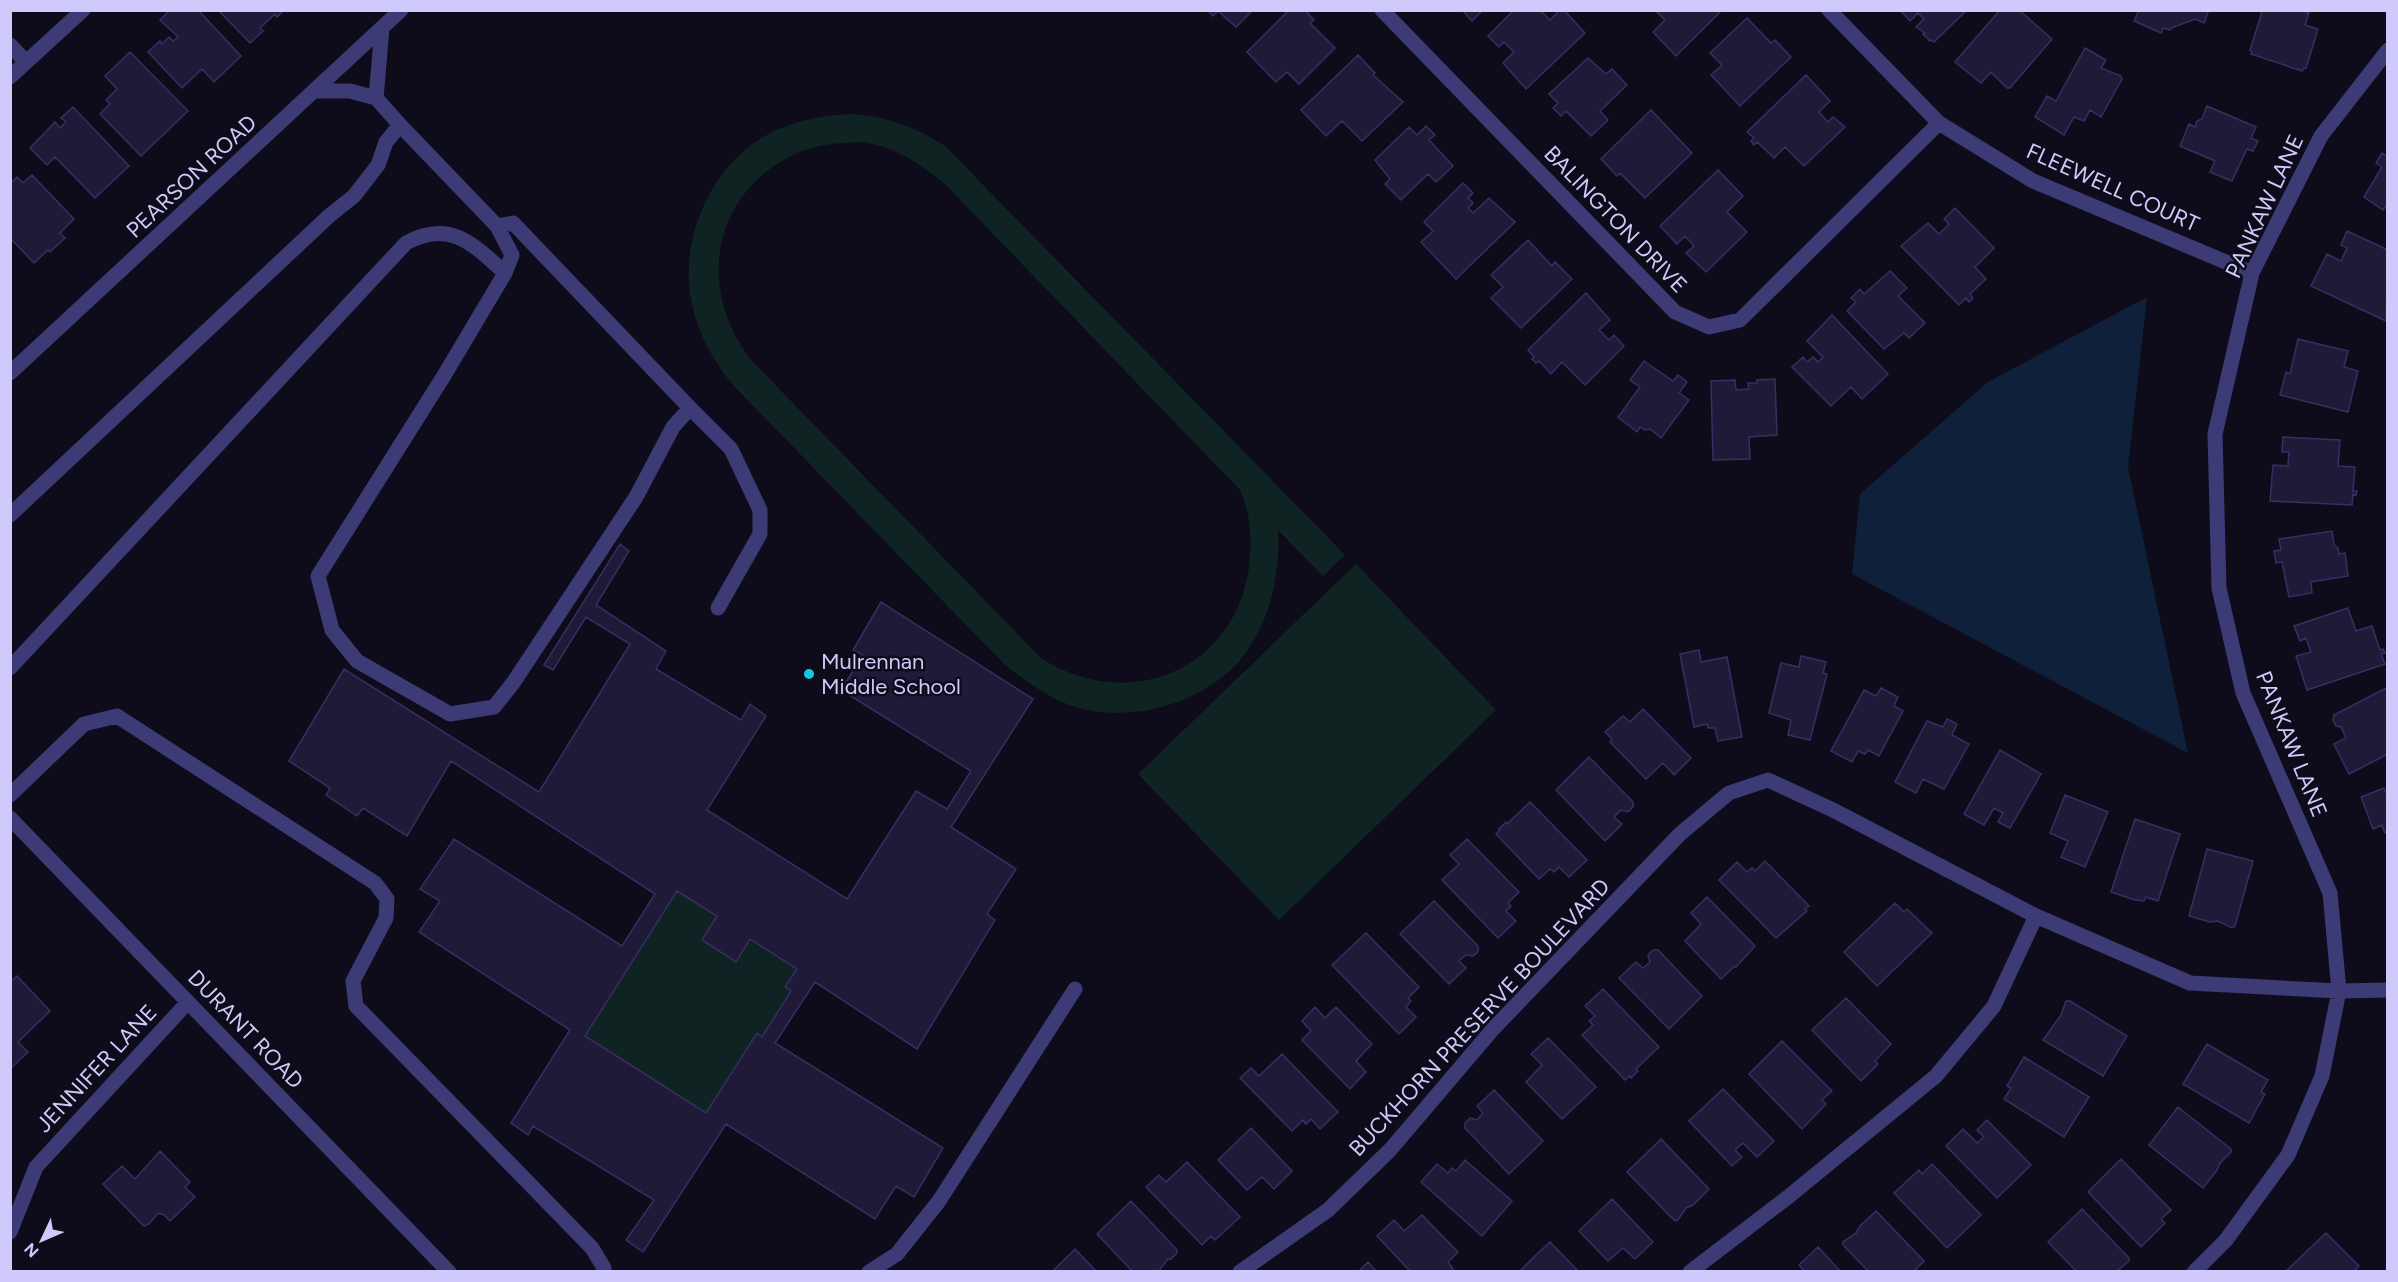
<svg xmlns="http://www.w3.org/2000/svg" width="2398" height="1282" font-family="Figtree,sans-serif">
<rect width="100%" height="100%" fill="#0e0c1a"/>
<path fill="#102323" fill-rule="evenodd" d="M 849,114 C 887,116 913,126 945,146 L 1345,555 L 1323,576 L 1278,530 C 1280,574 1271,619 1244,655 C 1208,703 1132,724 1075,707 C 1049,699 1026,681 1005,665 L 734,386 C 689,332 674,269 705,203 C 718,176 738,151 765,136 C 792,121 819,116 849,114 ZM 862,142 C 896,147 919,163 945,184 L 1240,490 C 1251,514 1252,540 1249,567 C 1235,671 1127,714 1041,658 L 753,362 C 696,292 710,194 795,154 C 816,144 839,143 862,142 Z
M 1356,564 L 1496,710 L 1279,920 L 1138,774 Z
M 677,891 L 717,916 L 702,940 L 750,939 L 797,969 L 785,987 L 791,991 L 762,1037 L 757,1034 L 706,1113 L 585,1036 Z"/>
<path fill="#0f203b" d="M 2147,297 L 2128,467 L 2188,753 L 1852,574 L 1860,494 L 1988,382 Z"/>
<path fill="#201a39" stroke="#382e63" stroke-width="1.5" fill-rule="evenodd" d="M 170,10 L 198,10 L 241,56 L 214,82 L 202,69 L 182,88 L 148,52 L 160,41 L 162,44 L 169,37 L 173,41 L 178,37 L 160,20 Z
M 218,10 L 284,10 L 277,17 L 275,14 L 260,28 L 263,31 L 250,43 Z
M 1207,10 L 1253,10 L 1236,27 L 1218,11 L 1213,16 Z
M 1289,10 L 1305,10 L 1314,20 L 1310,23 L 1335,48 L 1299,84 L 1287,72 L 1276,82 L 1247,52 Z
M 1462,10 L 1483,10 L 1472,21 Z
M 1514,10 L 1540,10 L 1550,20 L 1560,10 L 1564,10 L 1585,33 L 1526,89 L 1503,63 L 1514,52 L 1504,42 L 1499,47 L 1488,36 Z
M 1655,10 L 1722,10 L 1676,56 L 1653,32 L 1665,20 Z
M 1900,10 L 1967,10 L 1934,42 L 1931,40 L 1930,41 L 1923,34 L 1925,33 L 1916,27 L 1924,19 L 1918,13 L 1910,21 Z
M 2000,10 L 2019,10 L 2052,39 L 2010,88 L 2007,88 L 1991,72 L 1981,83 L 1955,62 Z
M 2139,10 L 2209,10 L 2204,23 L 2195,19 L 2171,28 L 2170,30 L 2163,28 L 2161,33 L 2134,21 Z
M 2256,10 L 2299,10 L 2309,13 L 2305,25 L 2318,29 L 2306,68 L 2304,68 L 2302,71 L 2251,54 L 2252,51 L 2250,50 L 2262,12 Z
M 1747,18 L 1771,43 L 1775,40 L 1791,57 L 1740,106 L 1711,75 L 1722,65 L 1710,53 Z
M 2085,48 L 2106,60 L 2101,68 L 2121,76 L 2122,79 L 2101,117 L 2090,110 L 2084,121 L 2074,117 L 2064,135 L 2035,117 L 2047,96 L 2056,101 Z
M 130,52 L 188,111 L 141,156 L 100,114 L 110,104 L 106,100 L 117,89 L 105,76 Z
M 1358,55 L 1375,73 L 1373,75 L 1403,102 L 1362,141 L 1342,121 L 1326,136 L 1301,110 Z
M 1588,58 L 1606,74 L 1612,69 L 1627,85 L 1600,111 L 1608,120 L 1591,136 L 1566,111 L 1561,116 L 1553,108 L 1558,103 L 1549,94 Z
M 1806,75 L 1830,101 L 1819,112 L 1828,122 L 1833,117 L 1845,127 L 1804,166 L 1785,147 L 1774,158 L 1757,142 L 1754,145 L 1751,141 L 1754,138 L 1747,132 Z
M 2207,106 L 2256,127 L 2251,138 L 2258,141 L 2253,151 L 2247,149 L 2232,181 L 2210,172 L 2215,161 L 2180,146 L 2189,124 L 2195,127 L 2197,121 L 2202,119 Z
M 73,107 L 129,166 L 95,198 L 55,157 L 47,165 L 30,148 L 55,122 L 60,128 L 66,122 L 61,118 Z
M 1651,110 L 1692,153 L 1645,198 L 1620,173 L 1617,176 L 1601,159 Z
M 1426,126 L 1435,135 L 1429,140 L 1453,166 L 1436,182 L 1428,174 L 1401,200 L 1385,184 L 1390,179 L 1375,160 L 1409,127 L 1417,135 Z
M 2382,153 L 2388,157 L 2388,203 L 2383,210 L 2364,197 L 2382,167 L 2376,163 Z
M 1718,170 L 1743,196 L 1727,212 L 1747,232 L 1706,272 L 1686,253 L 1694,246 L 1685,236 L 1677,244 L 1660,226 Z
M 32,175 L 74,219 L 60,233 L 65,238 L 50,252 L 48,250 L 34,263 L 10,238 L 10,184 L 17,177 L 23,183 Z
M 1463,183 L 1473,193 L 1468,198 L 1473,203 L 1468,208 L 1473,213 L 1489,198 L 1515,222 L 1456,279 L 1421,242 L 1433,231 L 1424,222 Z
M 1955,208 L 1994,248 L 1975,267 L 1986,279 L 1970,294 L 1973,298 L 1969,302 L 1966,298 L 1959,305 L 1901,246 L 1928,223 L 1939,234 L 1949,224 L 1944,219 Z
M 2347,231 L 2388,250 L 2386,321 L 2311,286 L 2327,254 L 2341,261 L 2347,248 L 2341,245 Z
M 1528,240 L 1552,266 L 1555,262 L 1572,279 L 1521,328 L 1491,298 L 1503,287 L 1491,275 Z
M 1890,271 L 1907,288 L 1898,296 L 1925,323 L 1909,338 L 1904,333 L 1884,349 L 1847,311 L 1856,302 L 1851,298 L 1860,289 L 1864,294 Z
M 1586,293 L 1610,320 L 1599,330 L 1609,340 L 1614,335 L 1624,346 L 1585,385 L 1562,362 L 1551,374 L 1539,361 L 1536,363 L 1532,359 L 1534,357 L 1528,350 Z
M 1832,315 L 1888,374 L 1862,399 L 1851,387 L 1831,406 L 1792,367 L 1803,357 L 1807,362 L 1813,357 L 1818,362 L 1823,357 L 1807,341 Z
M 2298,339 L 2348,351 L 2344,367 L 2358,371 L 2348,412 L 2280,395 L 2286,372 L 2290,374 Z
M 1644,361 L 1673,381 L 1678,375 L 1687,382 L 1679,393 L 1689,400 L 1661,438 L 1650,429 L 1645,430 L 1640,427 L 1637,432 L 1618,417 L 1640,387 L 1630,380 Z
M 1775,379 L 1777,435 L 1749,437 L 1750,459 L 1713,460 L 1711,381 L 1735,380 L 1736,390 L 1749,389 L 1748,383 L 1757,383 L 1757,380 Z
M 2283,437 L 2340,440 L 2338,466 L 2355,467 L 2353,491 L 2357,491 L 2356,495 L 2353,494 L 2352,505 L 2270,501 L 2273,465 L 2288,466 L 2289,452 L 2282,452 Z
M 2332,531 L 2334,545 L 2338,548 L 2339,554 L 2345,553 L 2348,576 L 2311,582 L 2312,593 L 2289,597 L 2282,562 L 2276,563 L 2274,551 L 2281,550 L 2279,539 Z
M 620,544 L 629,551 L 596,605 L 666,651 L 656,669 L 741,720 L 750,704 L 766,716 L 707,810 L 847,899 L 916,791 L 947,809 L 971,771 L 841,690 L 863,655 L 853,650 L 881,602 L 1033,699 L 951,827 L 1016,869 L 987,914 L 995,920 L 917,1049 L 815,982 L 775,1043 L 943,1148 L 914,1197 L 896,1186 L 875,1219 L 726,1124 L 643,1252 L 626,1240 L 654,1200 L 533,1126 L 528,1135 L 511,1123 L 570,1030 L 419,932 L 440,901 L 420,889 L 454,839 L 622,946 L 655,894 L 451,761 L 407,836 L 363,808 L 357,816 L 326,795 L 330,788 L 289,761 L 344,669 L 539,792 L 630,644 L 586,617 L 553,670 L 544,665 ZM 677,891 L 717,916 L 702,940 L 736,962 L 750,939 L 797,969 L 785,987 L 791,991 L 762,1037 L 757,1033 L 706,1113 L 585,1036 Z
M 2348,608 L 2356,631 L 2372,626 L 2380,650 L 2383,649 L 2385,653 L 2381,654 L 2385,664 L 2307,690 L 2296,656 L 2311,652 L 2306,638 L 2300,641 L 2294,626 Z
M 1699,650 L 1701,662 L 1727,657 L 1742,737 L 1718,741 L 1715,728 L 1708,728 L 1707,724 L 1694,727 L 1680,654 Z
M 1801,656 L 1826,662 L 1823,673 L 1827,674 L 1810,740 L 1788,735 L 1791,720 L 1769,713 L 1781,663 L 1799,667 Z
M 2388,687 L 2388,754 L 2349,774 L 2334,744 L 2346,738 L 2341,727 L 2336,726 L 2333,720 L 2334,715 Z
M 1881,688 L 1898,697 L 1894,706 L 1903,711 L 1879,756 L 1868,750 L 1865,754 L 1858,751 L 1852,762 L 1831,751 L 1864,690 L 1876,696 Z
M 1643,709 L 1691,758 L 1674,775 L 1663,763 L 1646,779 L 1610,742 L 1612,739 L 1605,732 L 1623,716 L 1630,722 Z
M 1947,719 L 1957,724 L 1952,735 L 1969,744 L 1944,789 L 1923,779 L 1916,793 L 1895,782 L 1927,721 L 1943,727 Z
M 2000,750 L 2041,774 L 2010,828 L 1998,822 L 2003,813 L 1994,808 L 1984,825 L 1964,814 Z
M 1589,757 L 1633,802 L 1633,807 L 1628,812 L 1621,810 L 1614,817 L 1622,824 L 1605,841 L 1556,790 Z
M 2384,788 L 2388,797 L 2388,832 L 2385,833 L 2382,825 L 2373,829 L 2361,797 Z
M 2065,795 L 2108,812 L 2085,867 L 2061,857 L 2068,841 L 2050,833 Z
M 1530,802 L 1587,860 L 1569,877 L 1559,867 L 1554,872 L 1550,869 L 1539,879 L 1496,834 L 1500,830 L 1499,829 L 1506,822 L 1507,824 Z
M 2135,819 L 2180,834 L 2158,901 L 2146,897 L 2144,901 L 2135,900 L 2111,892 Z
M 1467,839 L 1519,892 L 1508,903 L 1511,906 L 1506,911 L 1516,921 L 1498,938 L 1442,880 L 1459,864 L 1450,855 Z
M 2207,849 L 2253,861 L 2235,926 L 2232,928 L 2218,921 L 2210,922 L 2189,916 Z
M 1765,861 L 1809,906 L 1805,909 L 1807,911 L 1776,938 L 1719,880 L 1737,862 L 1747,872 L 1752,868 L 1755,871 Z
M 1707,897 L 1755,946 L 1736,967 L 1735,966 L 1721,979 L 1685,941 L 1701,924 L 1691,913 Z
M 1434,901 L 1478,946 L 1478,952 L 1473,956 L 1466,955 L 1459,961 L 1466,968 L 1449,984 L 1400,934 Z
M 1895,903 L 1904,912 L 1907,909 L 1932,933 L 1877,986 L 1844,952 Z
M 1366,933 L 1419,987 L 1408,998 L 1411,1001 L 1406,1007 L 1416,1017 L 1399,1034 L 1332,965 Z
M 1653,950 L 1658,950 L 1702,996 L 1669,1029 L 1619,978 L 1636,962 L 1643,968 L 1650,962 L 1648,955 Z
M 17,976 L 50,1011 L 18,1042 L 28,1052 L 10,1069 L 10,982 Z
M 1603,989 L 1659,1047 L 1636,1069 L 1638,1071 L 1631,1078 L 1630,1076 L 1625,1080 L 1582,1035 L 1593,1025 L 1589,1021 L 1595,1016 L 1585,1006 Z
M 1846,998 L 1891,1044 L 1875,1061 L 1878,1064 L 1861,1081 L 1812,1030 Z
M 2066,1001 L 2070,1001 L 2127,1036 L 2103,1076 L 2043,1040 L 2061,1015 Z
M 1315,1007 L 1325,1018 L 1336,1007 L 1372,1044 L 1356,1061 L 1366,1072 L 1350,1089 L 1302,1040 L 1311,1031 L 1302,1021 Z
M 1548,1038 L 1596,1087 L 1562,1119 L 1526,1082 L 1542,1065 L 1531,1054 Z
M 1782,1041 L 1832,1091 L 1822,1100 L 1826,1104 L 1802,1129 L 1749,1074 Z
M 2207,1044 L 2268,1080 L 2261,1092 L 2265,1094 L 2249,1123 L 2183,1084 Z
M 1282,1054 L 1338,1112 L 1320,1129 L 1311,1119 L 1306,1124 L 1303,1120 L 1292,1131 L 1240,1078 L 1251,1068 L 1259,1076 Z
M 2024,1057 L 2089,1097 L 2064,1137 L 2004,1099 L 2011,1088 L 2007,1086 Z
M 1723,1089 L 1774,1141 L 1757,1157 L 1743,1143 L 1735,1150 L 1742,1157 L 1732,1166 L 1689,1121 Z
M 1494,1090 L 1543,1141 L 1509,1174 L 1465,1128 L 1465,1123 L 1470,1118 L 1477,1120 L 1483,1113 L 1477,1106 Z
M 2178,1107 L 2231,1149 L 2231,1152 L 2220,1163 L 2217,1170 L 2203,1188 L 2149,1145 Z
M 1987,1120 L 2031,1165 L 1997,1198 L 1946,1146 L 1963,1129 L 1977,1143 L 1984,1137 L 1977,1130 Z
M 1251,1128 L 1292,1171 L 1274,1189 L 1262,1177 L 1247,1190 L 1218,1160 Z
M 1661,1139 L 1709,1189 L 1693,1205 L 1686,1208 L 1677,1221 L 1674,1220 L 1627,1172 Z
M 160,1151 L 190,1182 L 185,1187 L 195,1197 L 170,1221 L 164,1215 L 158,1213 L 149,1224 L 144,1226 L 103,1184 L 122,1166 L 135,1179 Z
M 2121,1159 L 2171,1210 L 2161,1219 L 2165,1223 L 2141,1247 L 2088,1192 Z
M 1465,1160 L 1512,1201 L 1482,1236 L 1421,1182 L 1437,1164 L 1448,1173 L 1452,1168 L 1456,1171 Z
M 1187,1162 L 1240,1217 L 1215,1240 L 1211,1236 L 1202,1245 L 1146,1187 L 1159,1175 L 1166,1182 Z
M 1932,1164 L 1981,1215 L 1947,1248 L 1894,1193 L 1919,1170 L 1922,1174 Z
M 1612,1199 L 1653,1242 L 1635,1259 L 1623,1248 L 1608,1261 L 1579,1231 Z
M 1131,1201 L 1177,1250 L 1177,1253 L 1171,1259 L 1168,1259 L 1158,1272 L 1133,1272 L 1097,1234 Z
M 2082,1209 L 2129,1258 L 2129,1261 L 2116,1272 L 2077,1272 L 2048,1242 Z
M 1876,1211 L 1924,1261 L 1913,1272 L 1869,1272 L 1843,1245 L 1843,1242 L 1856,1233 L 1860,1226 Z
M 1422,1215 L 1458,1252 L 1448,1262 L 1455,1272 L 1411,1272 L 1377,1236 L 1394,1220 L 1404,1231 Z
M 2326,1233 L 2359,1266 L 2353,1272 L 2285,1272 Z
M 1550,1242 L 1579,1272 L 1519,1272 L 1537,1254 Z
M 1818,1247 L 1841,1272 L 1805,1272 L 1799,1265 Z
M 1075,1249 L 1097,1272 L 1052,1272 Z
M 1368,1262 L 1377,1272 L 1359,1271 Z"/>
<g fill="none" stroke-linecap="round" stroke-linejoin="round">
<path stroke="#3d3b75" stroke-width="15" d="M 1382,10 L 1675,312 L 1709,327 L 1740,320 L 1939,123
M 1829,10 L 1939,123 L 2033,181 L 2252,273
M 10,45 L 26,62
M 10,77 L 83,10
M 317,91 L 350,91 L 376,98 L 400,125 L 497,226 L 512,255 L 505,273 L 445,374 L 318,576 L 332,630 L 357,661 L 450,714 L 494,707 L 513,683 L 636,497 L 673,427 L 690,408 L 513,223 L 497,226
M 376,98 L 382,28
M 10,373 L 401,10
M 690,408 L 731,449 L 760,510 L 760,534 L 718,608
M 10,515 L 329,216 L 354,196 L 378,165 L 386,142 L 400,125
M 10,668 L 406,243 C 450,219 473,244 505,273
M 10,795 L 84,724 L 117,716 L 375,883 L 387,899 L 386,918 L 353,981 L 356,1006 L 592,1248 L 604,1268 L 603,1272
M 10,818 L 449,1272
M 10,1232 L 36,1167 L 188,1002
M 869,1272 L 897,1254 L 939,1201 L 1075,989
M 1240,1272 L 1328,1210 L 1390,1150 L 1493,1029 L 1680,834 L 1729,793 L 1768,780 L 1833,810 L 2036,916 L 2190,983 L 2339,991 L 2388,990
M 1690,1272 L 1788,1197 L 1936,1076 L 1994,1006 L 2036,916
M 2194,1272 L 2226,1240 L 2288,1155 L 2322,1076 L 2339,991 L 2330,893 L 2243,693 L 2219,588 L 2215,434 L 2252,273 L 2321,136 L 2388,50"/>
</g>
<circle fill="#12c9de" stroke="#0e0c1a" stroke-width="2" cx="809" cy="674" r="6"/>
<g text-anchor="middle" stroke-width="5" stroke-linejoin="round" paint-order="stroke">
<g font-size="22" fill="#cfcafb" stroke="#0e0c1a">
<text transform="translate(191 176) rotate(-43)" y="8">PEARSON ROAD</text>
<text transform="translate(2113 187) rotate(24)" y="8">FLEEWELL COURT</text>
<text transform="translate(2264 206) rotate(-65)" y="8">PANKAW LANE</text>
<text transform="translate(1616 219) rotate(46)" y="8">BALINGTON DRIVE</text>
<text transform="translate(2292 744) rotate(68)" y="8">PANKAW LANE</text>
<text transform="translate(1479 1017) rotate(-47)" y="8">BUCKHORN PRESERVE BOULEVARD</text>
<text transform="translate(246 1029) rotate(46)" y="8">DURANT ROAD</text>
<text transform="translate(96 1068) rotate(-47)" y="8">JENNIFER LANE</text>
</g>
<g font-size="22" fill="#cfcafb" stroke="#0e0c1a" text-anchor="start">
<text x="821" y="669">Mulrennan<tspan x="821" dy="25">Middle School</tspan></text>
</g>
</g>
<rect width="2398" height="1282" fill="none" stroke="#cfcafb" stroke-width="24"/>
<g transform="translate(42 1240) rotate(226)" stroke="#0e0c1a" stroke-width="4.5" paint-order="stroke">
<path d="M0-4.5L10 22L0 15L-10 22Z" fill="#cfcafb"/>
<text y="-9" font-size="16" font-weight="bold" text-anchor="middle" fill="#cfcafb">N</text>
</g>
</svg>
